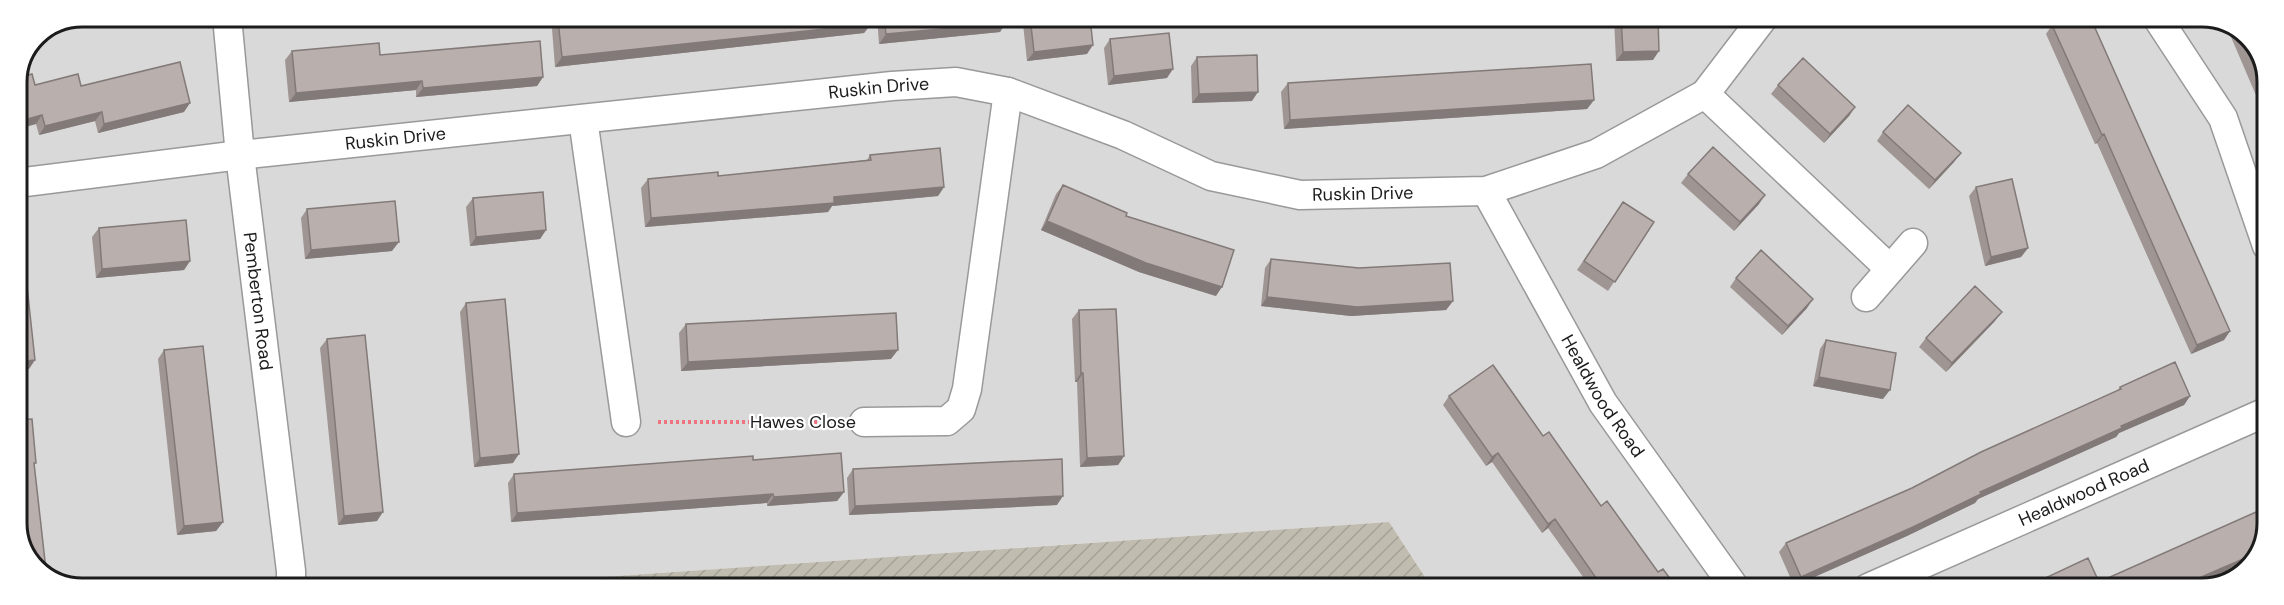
<svg xmlns="http://www.w3.org/2000/svg" width="2284" height="605" font-family="'DM Sans',sans-serif">
<defs>
<pattern id="construction-furrows" width="10" height="10" patternUnits="userSpaceOnUse" patternTransform="scale(1.5)"><rect width="10" height="10" fill="#c0bcaf"/><path d="M-1 1l2-2M0 10L10 0M9 11l2-2" fill="none" stroke="#a4a196"/></pattern>
</defs>
<rect width="100%" height="100%" fill="#ece7e2"/>
<path fill="#dad9d9" d="M 82,17 L 2219,19 L 2251,39 L 2267,77 L 2265,540 L 2242,575 L 2202,588 L 1432,588 L 1388,522 L 461,587 L 65,586 L 33,566 L 17,528 L 17,82 L 36,35 Z"/>
<path fill="url(#construction-furrows)" d="M 1389,522 L 1432,588 L 461,587 Z"/>
<g fill="none" stroke-linecap="round" stroke-linejoin="round">
<g stroke="#999" stroke-width="31">
<g id="street">
<path id="s1" d="M 227,17 L 240,155 L 291,571 L 291,587"/>
<path d="M 2158,19 L 2223,118 L 2267,246"/>
<path d="M 1705,94 L 1890,269"/>
<path d="M 583,119 L 626,422"/>
<path id="s2" d="M 17,183 L 240,155 L 892,86 L 956,82 L 1008,92 L 1123,135 L 1211,176 L 1300,195 L 1486,191 L 1596,154 L 1705,94 L 1763,18"/>
<path id="s3" d="M 1486,191 L 1603,403 L 1735,588"/>
<path d="M 1866,297 L 1913,243"/>
<path d="M 864,422 L 947,421 L 961,409 L 967,389 L 1008,92"/>
<path id="s4" d="M 1868,588 L 2266,412"/>
</g>
</g>
<path stroke="#ec737f" stroke-width="4" stroke-dasharray="3 3" stroke-linecap="butt" d="M 658,422 L 833,422"/>
<use href="#street" stroke="#fff" stroke-width="28"/>
</g>
<path fill="#9f9694" d="M 877,17 L 1006,17 L 1000,32 L 879,44 Z
M 1028,17 L 1090,18 L 1087,54 L 1027,61 L 1023,24 Z
M 1614,18 L 1658,18 L 1653,60 L 1616,61 Z
M 558,20 L 871,24 L 864,33 L 555,67 L 552,29 Z
M 2225,23 L 2251,39 L 2267,77 L 2267,121 Z
M 2052,25 L 2230,331 L 2224,340 L 2191,354 L 2097,143 L 2095,144 L 2046,34 Z
M 1110,39 L 1167,78 L 1108,85 L 1104,48 Z
M 292,51 L 380,55 L 543,77 L 537,86 L 416,97 L 416,90 L 289,102 L 285,60 Z
M 1197,57 L 1252,101 L 1192,103 L 1191,66 Z
M 16,82 L 35,85 L 81,86 L 184,112 L 98,133 L 95,121 L 39,135 L 36,124 L 17,129 Z
M 1288,83 L 1594,100 L 1587,109 L 1284,129 L 1281,92 Z
M 1778,85 L 1855,107 L 1849,116 L 1824,143 L 1771,94 Z
M 1883,132 L 1961,153 L 1954,162 L 1929,189 L 1877,141 Z
M 870,155 L 944,187 L 938,196 L 832,206 L 828,212 L 645,227 L 641,188 L 648,179 L 718,176 L 867,160 Z
M 1688,174 L 1759,204 L 1734,231 L 1681,183 Z
M 1063,185 L 1216,296 L 1139,272 L 1041,230 L 1056,194 Z
M 1976,187 L 2028,248 L 2021,257 L 1985,266 L 1969,196 Z
M 473,198 L 546,230 L 540,239 L 470,246 L 466,207 Z
M 1623,202 L 1654,222 L 1608,291 L 1577,270 Z
M 307,209 L 392,251 L 305,259 L 301,218 Z
M 99,228 L 190,261 L 184,270 L 96,278 L 92,237 Z
M 1271,259 L 1359,268 L 1453,301 L 1446,310 L 1351,316 L 1261,306 L 1265,268 Z
M 1736,278 L 1807,308 L 1782,335 L 1730,287 Z
M 466,303 L 513,463 L 474,467 L 460,312 Z
M 1079,310 L 1124,456 L 1118,465 L 1080,467 L 1077,382 L 1075,382 L 1072,319 Z
M 1995,321 L 1946,372 L 1919,347 L 1926,338 Z
M 686,324 L 891,359 L 681,371 L 679,333 Z
M 327,339 L 377,521 L 338,525 L 320,348 Z
M 1826,340 L 1883,399 L 1813,386 L 1820,349 Z
M 164,350 L 223,522 L 216,531 L 177,535 L 158,359 Z
M 2120,387 L 2190,396 L 2184,405 L 2119,433 L 2116,437 L 1978,499 L 1975,503 L 1907,536 L 1794,586 L 1779,552 L 1786,543 L 1912,488 L 2117,391 Z
M 1449,396 L 1543,436 L 1601,506 L 1658,572 L 1677,588 L 1591,588 L 1548,528 L 1542,533 L 1492,462 L 1486,466 L 1443,405 Z
M 753,460 L 844,492 L 837,501 L 767,506 L 767,503 L 511,522 L 508,483 L 514,474 Z
M 853,469 L 1057,505 L 849,515 L 847,478 Z"/>
<path fill="#827a78" d="M 1006,23 L 1000,32 L 879,44 L 886,34 Z
M 871,24 L 864,33 L 555,67 L 562,57 Z
M 1093,45 L 1087,54 L 1027,61 L 1034,52 Z
M 1659,51 L 1653,60 L 1616,61 L 1623,52 Z
M 1173,69 L 1167,78 L 1108,85 L 1114,76 Z
M 543,77 L 537,86 L 416,97 L 423,88 Z
M 422,81 L 416,90 L 289,102 L 296,93 Z
M 1258,92 L 1252,101 L 1192,103 L 1199,94 Z
M 1594,100 L 1587,109 L 1284,129 L 1290,120 Z
M 190,103 L 184,112 L 98,133 L 104,124 Z
M 1855,107 L 1849,116 L 1824,143 L 1830,134 Z
M 102,112 L 95,121 L 39,135 L 45,126 Z
M 42,115 L 36,124 L 17,129 L 17,122 Z
M 2104,134 L 2097,143 L 2095,144 L 2102,135 Z
M 1961,153 L 1954,162 L 1929,189 L 1935,180 Z
M 944,187 L 938,196 L 832,206 L 828,212 L 645,227 L 651,218 L 834,197 Z
M 1765,195 L 1759,204 L 1734,231 L 1740,222 Z
M 1047,221 L 1222,287 L 1216,296 L 1139,272 L 1041,230 Z
M 546,230 L 540,239 L 470,246 L 476,237 Z
M 399,242 L 392,251 L 305,259 L 311,250 Z
M 2028,248 L 2021,257 L 1985,266 L 1991,257 Z
M 190,261 L 184,270 L 96,278 L 102,269 Z
M 1267,297 L 1453,301 L 1446,310 L 1351,316 L 1261,306 Z
M 1813,299 L 1807,308 L 1782,335 L 1788,326 Z
M 2002,312 L 1995,321 L 1946,372 L 1952,363 Z
M 2230,331 L 2224,340 L 2191,354 L 2197,345 Z
M 898,350 L 891,359 L 681,371 L 688,362 Z
M 35,360 L 29,369 L 17,370 L 17,362 Z
M 1081,373 L 1083,373 L 1077,382 L 1075,382 Z
M 1819,377 L 1890,390 L 1883,399 L 1813,386 Z
M 2190,396 L 2184,405 L 2119,433 L 2116,437 L 1978,499 L 1975,503 L 1907,536 L 1794,586 L 1801,577 L 2121,426 Z
M 1498,453 L 1492,462 L 1486,466 L 1492,457 Z
M 519,454 L 513,463 L 474,467 L 480,458 Z
M 1124,456 L 1118,465 L 1080,467 L 1087,458 Z
M 844,492 L 837,501 L 767,506 L 774,497 Z
M 773,494 L 767,503 L 511,522 L 517,513 Z
M 1063,496 L 1057,505 L 849,515 L 855,506 Z
M 383,512 L 377,521 L 338,525 L 344,516 Z
M 1555,519 L 1548,528 L 1542,533 L 1548,524 Z
M 223,522 L 216,531 L 177,535 L 184,526 Z
M 2257,553 L 2251,562 L 2190,588 L 2176,588 Z"/>
<path fill="#b9afac" stroke="#827a78" stroke-width="1.5" d="M 589,17 L 870,17 L 871,24 L 562,57 L 558,20 Z
M 884,17 L 1006,17 L 1006,23 L 886,34 Z
M 1030,17 L 1090,18 L 1093,45 L 1034,52 Z
M 1621,18 L 1658,18 L 1659,51 L 1623,52 Z
M 2067,18 L 2091,19 L 2230,331 L 2197,345 L 2104,134 L 2102,135 L 2052,25 Z
M 2239,31 L 2251,39 L 2267,77 L 2267,97 Z
M 1169,33 L 1173,69 L 1114,76 L 1110,39 Z
M 540,41 L 543,77 L 423,88 L 422,81 L 296,93 L 292,51 L 379,43 L 380,55 Z
M 1257,55 L 1258,92 L 1199,94 L 1197,57 Z
M 1803,58 L 1855,107 L 1830,134 L 1778,85 Z
M 180,62 L 190,103 L 104,124 L 102,112 L 45,126 L 42,115 L 17,122 L 16,82 L 18,78 L 32,74 L 35,85 L 78,74 L 81,86 Z
M 1591,64 L 1594,100 L 1290,120 L 1288,83 Z
M 1908,105 L 1961,153 L 1935,180 L 1883,132 Z
M 1713,147 L 1765,195 L 1740,222 L 1688,174 Z
M 940,148 L 944,187 L 834,197 L 834,203 L 651,218 L 648,179 L 718,172 L 718,176 L 871,160 L 870,155 Z
M 2012,179 L 2028,248 L 1991,257 L 1976,187 Z
M 1063,185 L 1127,213 L 1126,216 L 1234,250 L 1222,287 L 1146,263 L 1047,221 Z
M 543,192 L 546,230 L 476,237 L 473,198 Z
M 395,201 L 399,242 L 311,250 L 307,209 Z
M 1623,202 L 1654,222 L 1615,282 L 1584,261 Z
M 186,220 L 190,261 L 102,269 L 99,228 Z
M 17,231 L 21,231 L 35,360 L 17,362 Z
M 1761,250 L 1813,299 L 1788,326 L 1736,278 Z
M 1271,259 L 1359,268 L 1450,263 L 1453,301 L 1357,307 L 1267,297 Z
M 1975,286 L 2002,312 L 1952,363 L 1926,338 Z
M 505,299 L 519,454 L 480,458 L 466,303 Z
M 1116,309 L 1124,456 L 1087,458 L 1083,373 L 1081,373 L 1079,310 Z
M 896,313 L 898,350 L 688,362 L 686,324 Z
M 365,335 L 383,512 L 344,516 L 327,339 Z
M 1826,340 L 1896,353 L 1890,390 L 1819,377 Z
M 203,346 L 223,522 L 184,526 L 164,350 Z
M 2175,362 L 2190,396 L 2121,426 L 2122,428 L 1980,492 L 1981,494 L 1913,527 L 1801,577 L 1786,543 L 1912,488 L 1981,452 L 2121,389 L 2120,387 Z
M 1493,365 L 1543,436 L 1549,432 L 1601,506 L 1607,501 L 1658,572 L 1663,569 L 1677,588 L 1603,588 L 1555,519 L 1548,524 L 1498,453 L 1492,457 L 1449,396 Z
M 32,419 L 36,463 L 34,463 L 46,570 L 53,569 L 54,579 L 33,566 L 17,528 L 17,420 Z
M 841,453 L 844,492 L 774,497 L 773,494 L 517,513 L 514,474 L 753,456 L 753,460 Z
M 1062,459 L 1063,496 L 855,506 L 853,469 Z
M 2265,508 L 2265,540 L 2257,553 L 2176,588 L 2024,588 L 2088,558 L 2099,582 Z"/>
<g text-anchor="middle" stroke-width="4.5" stroke-linejoin="round" paint-order="stroke">
<g font-size="18" fill="#1c1c1c" stroke="#fff">
<text dy="6" stroke="none"><textPath href="#s2" startOffset="867">Ruskin Drive</textPath></text>
<text dy="6" stroke="none"><textPath href="#s2" startOffset="381">Ruskin Drive</textPath></text>
<text dy="6" stroke="none"><textPath href="#s2" startOffset="1371">Ruskin Drive</textPath></text>
<text dy="6" stroke="none"><textPath href="#s1" startOffset="286">Pemberton Road</textPath></text>
<text dy="6" stroke="none"><textPath href="#s3" startOffset="236">Healdwood Road</textPath></text>
<text x="803" y="428">Hawes Close</text>
<text dy="6" stroke="none"><textPath href="#s4" startOffset="236">Healdwood Road</textPath></text>
</g>
</g>
<path d="M0 0H2284V605H0ZM82 27H2202A55 55 0 0 1 2257 82V523A55 55 0 0 1 2202 578H82A55 55 0 0 1 27 523V82A55 55 0 0 1 82 27Z" fill="#fff" fill-rule="evenodd"/>
<path fill="none" stroke="#1c1c1c" stroke-width="3" d="M82 27H2202A55 55 0 0 1 2257 82V523A55 55 0 0 1 2202 578H82A55 55 0 0 1 27 523V82A55 55 0 0 1 82 27Z"/>
</svg>
